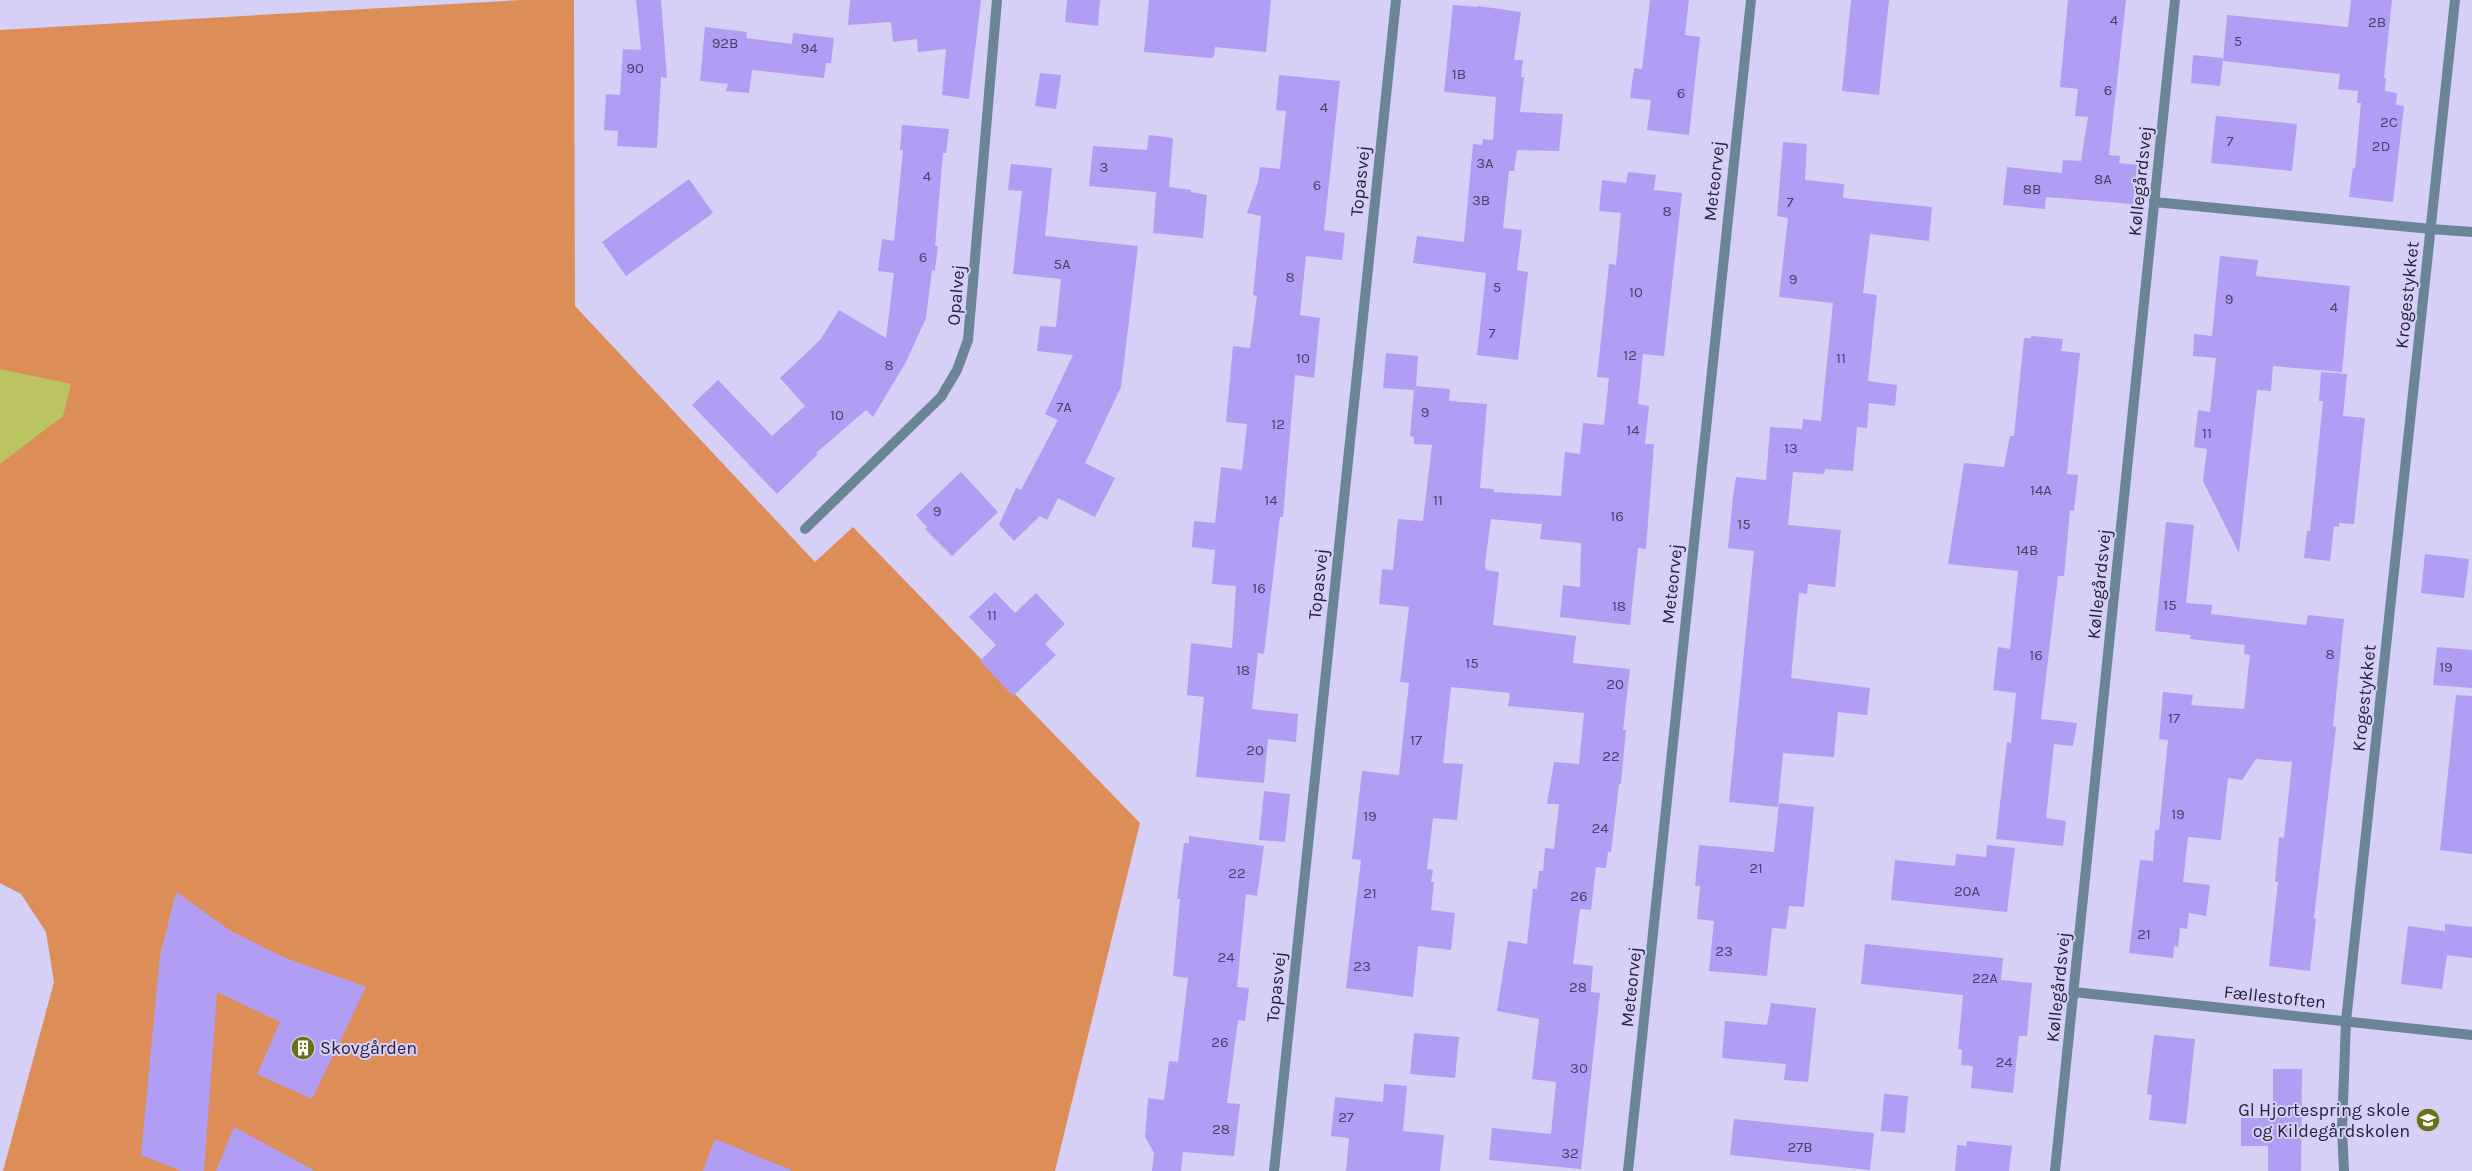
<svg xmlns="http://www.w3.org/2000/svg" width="2472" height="1171" font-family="Karla,sans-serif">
<rect width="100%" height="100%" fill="#d6cff6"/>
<path fill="#dd8e58" d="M 521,0 L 574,0 L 575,306 L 815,562 L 853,527 L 1140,823 L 1055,1171 L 3,1171 L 54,982 L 46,932 L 21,894 L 0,883 L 0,30 Z"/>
<path fill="#bbc460" d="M 0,369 L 71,384 L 63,416 L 0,464 Z"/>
<path fill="#b19df4" d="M 636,0 L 661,0 L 667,78 L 661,77 L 657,148 L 617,146 L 618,131 L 604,130 L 606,94 L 620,95 L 623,49 L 641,50 Z
M 850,0 L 981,0 L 969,99 L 942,95 L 946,49 L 918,52 L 917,39 L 893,42 L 891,22 L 848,25 Z
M 1067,0 L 1100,0 L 1098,26 L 1065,22 Z
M 1149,0 L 1271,0 L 1266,52 L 1215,47 L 1214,56 L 1211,58 L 1144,52 Z
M 1650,0 L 1689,0 L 1685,35 L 1700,37 L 1689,135 L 1647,130 L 1651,100 L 1630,98 L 1634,68 L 1642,69 Z
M 1851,0 L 1889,0 L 1879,95 L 1842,91 Z
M 2068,0 L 2126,0 L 2109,155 L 2120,156 L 2119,163 L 2137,165 L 2133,204 L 2046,197 L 2045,209 L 2003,205 L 2007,167 L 2062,173 L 2063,160 L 2081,161 L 2088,117 L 2075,116 L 2078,89 L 2060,87 Z
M 2351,0 L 2392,0 L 2384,78 L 2386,78 L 2385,91 L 2397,93 L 2396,105 L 2404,106 L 2393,202 L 2349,197 L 2353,168 L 2355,169 L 2361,103 L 2357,103 L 2358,91 L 2338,89 L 2340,74 L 2223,61 L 2227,15 L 2348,27 Z
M 1453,5 L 1477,7 L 1478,6 L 1521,12 L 1514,60 L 1523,60 L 1521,77 L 1524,77 L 1520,112 L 1563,114 L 1559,151 L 1517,150 L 1514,171 L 1509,171 L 1503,228 L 1522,230 L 1517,270 L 1528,272 L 1518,360 L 1477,355 L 1486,273 L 1413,263 L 1417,236 L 1464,242 L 1473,144 L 1482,145 L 1483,139 L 1493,140 L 1496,97 L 1444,92 Z
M 705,27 L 747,32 L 746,38 L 792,44 L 793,33 L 834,38 L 831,63 L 826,63 L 824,78 L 752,70 L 749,93 L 726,91 L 728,84 L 700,81 Z
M 2193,55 L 2223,58 L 2220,86 L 2191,83 Z
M 1040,73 L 1061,75 L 1056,109 L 1035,106 Z
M 1279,75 L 1340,81 L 1324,230 L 1345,233 L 1342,260 L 1306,256 L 1300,315 L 1320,318 L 1314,378 L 1295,375 L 1283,517 L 1280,517 L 1264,654 L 1258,653 L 1252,709 L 1298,714 L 1296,742 L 1268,739 L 1264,783 L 1196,777 L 1204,697 L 1187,695 L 1191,643 L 1232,648 L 1236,586 L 1212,584 L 1215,550 L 1192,547 L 1194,521 L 1215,523 L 1221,467 L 1242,470 L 1247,424 L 1226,422 L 1233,346 L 1250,348 L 1257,296 L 1253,295 L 1261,216 L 1247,213 L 1258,182 L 1260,167 L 1280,169 L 1286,111 L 1276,110 Z
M 2216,116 L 2297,124 L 2292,171 L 2211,163 Z
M 902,125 L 949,129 L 946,153 L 943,153 L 935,246 L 938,246 L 935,271 L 932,270 L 926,318 L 906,362 L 873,417 L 866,410 L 816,453 L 818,454 L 777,494 L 692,405 L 718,380 L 772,436 L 805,406 L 780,378 L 820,340 L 839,310 L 886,338 L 894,273 L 878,271 L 882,239 L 894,241 L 903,150 L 900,150 Z
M 1149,135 L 1173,138 L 1169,187 L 1191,190 L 1191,192 L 1207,195 L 1203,238 L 1153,233 L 1156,192 L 1089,186 L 1093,146 L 1147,150 Z
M 1783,142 L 1807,144 L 1805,180 L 1844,184 L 1843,198 L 1932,207 L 1929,241 L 1870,234 L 1863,293 L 1877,295 L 1868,381 L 1897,385 L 1895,406 L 1869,403 L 1867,428 L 1857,427 L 1853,471 L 1825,469 L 1824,474 L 1793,472 L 1788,525 L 1841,530 L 1835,587 L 1808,584 L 1807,594 L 1799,593 L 1791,678 L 1870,688 L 1867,715 L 1838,712 L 1834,757 L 1783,753 L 1778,807 L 1729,802 L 1754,551 L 1728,548 L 1733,497 L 1736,477 L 1766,480 L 1770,427 L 1802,429 L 1803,419 L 1821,421 L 1833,303 L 1779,297 L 1788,218 L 1777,216 Z
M 1011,164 L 1052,168 L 1045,236 L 1138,246 L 1121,387 L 1085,463 L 1115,478 L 1095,517 L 1058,498 L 1047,520 L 1040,516 L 1014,541 L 999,525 L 1016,488 L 1021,490 L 1058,420 L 1045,414 L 1073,355 L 1037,351 L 1040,326 L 1056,327 L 1061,279 L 1013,274 L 1022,191 L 1008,190 Z
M 1628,172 L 1656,175 L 1654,190 L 1682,193 L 1664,356 L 1643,354 L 1638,404 L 1649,406 L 1645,444 L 1654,444 L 1646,549 L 1638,548 L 1630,625 L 1560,617 L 1563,585 L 1580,587 L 1581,543 L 1540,539 L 1542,524 L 1491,519 L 1485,563 L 1486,570 L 1499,572 L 1493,625 L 1576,636 L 1573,663 L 1630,669 L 1623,730 L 1626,730 L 1621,784 L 1619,784 L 1611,852 L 1608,852 L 1606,868 L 1596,867 L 1591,910 L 1580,909 L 1573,964 L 1593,966 L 1591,992 L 1600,993 L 1581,1169 L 1489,1160 L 1492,1128 L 1551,1134 L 1556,1082 L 1532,1079 L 1539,1019 L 1497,1011 L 1508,941 L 1527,944 L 1533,889 L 1537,889 L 1539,871 L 1543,871 L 1545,848 L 1554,849 L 1559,804 L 1547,804 L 1554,762 L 1579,764 L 1584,713 L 1508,706 L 1510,693 L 1451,687 L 1443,763 L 1463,764 L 1457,820 L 1433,818 L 1427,869 L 1433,870 L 1431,882 L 1434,882 L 1431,910 L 1455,913 L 1451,950 L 1418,946 L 1413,997 L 1346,988 L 1361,860 L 1352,859 L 1362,771 L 1399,775 L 1409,683 L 1400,682 L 1409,607 L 1379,604 L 1382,569 L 1393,570 L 1398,519 L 1423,521 L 1432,445 L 1414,444 L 1414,437 L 1410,436 L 1414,390 L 1383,388 L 1386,353 L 1418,356 L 1416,386 L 1450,389 L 1449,401 L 1487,404 L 1480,488 L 1494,489 L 1494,492 L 1561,496 L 1565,452 L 1580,454 L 1583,423 L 1604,425 L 1609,378 L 1597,377 L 1609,264 L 1616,265 L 1621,213 L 1599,211 L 1602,180 L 1626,183 Z
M 689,179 L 713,213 L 626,276 L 602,242 Z
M 2220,256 L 2258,260 L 2256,276 L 2350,286 L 2342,372 L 2273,366 L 2271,391 L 2257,390 L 2239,553 L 2203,481 L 2207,449 L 2194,447 L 2198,410 L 2210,412 L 2216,358 L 2193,356 L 2194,334 L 2212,336 Z
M 2031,336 L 2063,339 L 2061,351 L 2080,353 L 2067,474 L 2078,475 L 2074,511 L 2070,510 L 2064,576 L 2058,576 L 2041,719 L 2077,723 L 2073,746 L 2054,744 L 2046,818 L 2066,821 L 2063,846 L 1996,839 L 2007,742 L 2011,743 L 2016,693 L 1993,690 L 1998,647 L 2010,649 L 2018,571 L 1948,564 L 1964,463 L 2004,467 L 2010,436 L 2014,436 L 2024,338 L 2031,338 Z
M 2321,372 L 2347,374 L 2343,416 L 2365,418 L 2354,524 L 2339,523 L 2339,527 L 2334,526 L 2330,561 L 2304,558 L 2307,531 L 2310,531 L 2323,401 L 2319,401 Z
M 961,472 L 998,512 L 952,556 L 925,529 L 927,527 L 916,515 Z
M 2166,522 L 2194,525 L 2186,603 L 2212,605 L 2211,614 L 2306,625 L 2308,615 L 2344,619 L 2333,726 L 2336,727 L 2314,918 L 2316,919 L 2310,971 L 2269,966 L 2278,882 L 2275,882 L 2279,837 L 2284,838 L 2292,762 L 2256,759 L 2242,780 L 2228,778 L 2221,840 L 2188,837 L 2183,882 L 2210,885 L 2206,916 L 2189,913 L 2187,929 L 2180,928 L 2178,947 L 2174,946 L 2173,958 L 2129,953 L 2140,860 L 2153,861 L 2155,830 L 2159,830 L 2168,740 L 2159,739 L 2163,692 L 2193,695 L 2191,705 L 2244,709 L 2250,655 L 2244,654 L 2245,645 L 2190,639 L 2191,635 L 2155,631 Z
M 2425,554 L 2469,559 L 2464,598 L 2421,593 Z
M 995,592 L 1015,613 L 1036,593 L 1065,624 L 1045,644 L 1056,655 L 1013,696 L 980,661 L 996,645 L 969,617 Z
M 2437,647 L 2472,650 L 2472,688 L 2433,685 Z
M 2456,695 L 2472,696 L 2472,854 L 2440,850 Z
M 1264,791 L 1290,794 L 1285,842 L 1259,840 Z
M 1779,803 L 1814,807 L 1804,907 L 1789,906 L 1786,929 L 1772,928 L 1767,976 L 1709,971 L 1714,921 L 1697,919 L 1700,886 L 1695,886 L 1699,845 L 1774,852 Z
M 1189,836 L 1264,846 L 1257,896 L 1246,894 L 1237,987 L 1249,988 L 1245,1021 L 1238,1020 L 1227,1103 L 1240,1104 L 1234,1156 L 1183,1152 L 1181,1171 L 1152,1171 L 1154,1153 L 1145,1137 L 1148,1098 L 1164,1100 L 1169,1061 L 1178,1062 L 1188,978 L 1173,976 L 1180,899 L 1177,899 L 1184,843 L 1189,843 Z
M 1987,845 L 2015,848 L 2007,912 L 1891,900 L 1895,860 L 1955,866 L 1956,854 L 1986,857 Z
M 176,892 L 231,931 L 283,957 L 366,987 L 312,1099 L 257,1074 L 280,1022 L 217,992 L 204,1171 L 181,1171 L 141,1155 L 160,955 Z
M 2445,924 L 2472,927 L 2472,958 L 2447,955 L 2442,989 L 2401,984 L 2408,926 L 2445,931 Z
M 1865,944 L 2003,958 L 2001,980 L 2032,983 L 2027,1036 L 2019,1036 L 2013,1093 L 1971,1088 L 1973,1066 L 1961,1065 L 1962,1050 L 1958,1049 L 1963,995 L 1861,984 Z
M 1771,1003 L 1816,1008 L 1808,1082 L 1784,1080 L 1786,1064 L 1722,1058 L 1725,1021 L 1767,1025 Z
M 1414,1033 L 1459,1037 L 1455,1078 L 1410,1074 Z
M 2154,1035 L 2195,1039 L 2186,1124 L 2149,1120 L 2152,1095 L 2147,1094 Z
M 2273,1069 L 2302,1069 L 2301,1171 L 2268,1171 L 2268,1146 L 2241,1146 L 2241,1118 L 2273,1118 Z
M 1384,1084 L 1407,1086 L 1403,1131 L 1444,1135 L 1440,1171 L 1346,1171 L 1349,1138 L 1331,1136 L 1335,1097 L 1383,1102 Z
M 1884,1094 L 1908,1096 L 1905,1133 L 1881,1131 Z
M 1734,1119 L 1874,1133 L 1870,1170 L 1730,1155 Z
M 234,1127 L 315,1171 L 216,1171 Z
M 715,1139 L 791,1170 L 791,1171 L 703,1171 Z
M 1967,1141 L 2012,1146 L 2009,1171 L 1955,1171 L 1957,1145 L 1966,1146 Z"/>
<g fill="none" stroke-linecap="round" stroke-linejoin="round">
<path stroke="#698596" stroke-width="10" d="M 2154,202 L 2431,229"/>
<path stroke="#698596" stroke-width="10" d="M 2431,229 L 2472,232
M 805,529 L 941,397 L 957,370 L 968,340 L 997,0
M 2074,992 L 2472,1035
M 1274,1171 L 1396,0
M 1628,1171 L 1751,0
M 2055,1171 L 2175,0
M 2344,1171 L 2342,1130 L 2346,1021 L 2455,0"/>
</g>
<defs>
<g id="building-disc" transform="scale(1.25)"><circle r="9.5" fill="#6a7017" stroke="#d6cff6"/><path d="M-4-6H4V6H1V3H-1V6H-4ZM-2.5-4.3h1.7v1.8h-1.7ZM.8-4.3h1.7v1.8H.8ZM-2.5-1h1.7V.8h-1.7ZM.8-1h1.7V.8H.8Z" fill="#fff"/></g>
<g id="school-disc" transform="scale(1.25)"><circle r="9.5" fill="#6a7017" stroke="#d6cff6"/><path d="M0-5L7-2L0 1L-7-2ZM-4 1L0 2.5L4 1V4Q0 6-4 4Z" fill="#fff"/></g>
</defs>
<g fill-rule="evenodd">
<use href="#building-disc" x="303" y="1048"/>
<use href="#school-disc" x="2428" y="1120"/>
</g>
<g text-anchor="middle" stroke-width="4" stroke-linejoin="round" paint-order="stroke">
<g font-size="15" fill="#4a4168">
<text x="2114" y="25">4</text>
<text x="2377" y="27">2B</text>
<text x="2238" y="46">5</text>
<text x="725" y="48">92B</text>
<text x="809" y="53">94</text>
<text x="635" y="73">90</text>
<text x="1459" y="79">1B</text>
<text x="2108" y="95">6</text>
<text x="1681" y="98">6</text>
<text x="1324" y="112">4</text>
<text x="2389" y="127">2C</text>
<text x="2230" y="146">7</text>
<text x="2381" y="151">2D</text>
<text x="1485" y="168">3A</text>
<text x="1104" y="172">3</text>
<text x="927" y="181">4</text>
<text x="2103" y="184">8A</text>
<text x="1317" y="190">6</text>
<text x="2032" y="194">8B</text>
<text x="1481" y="205">3B</text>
<text x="1790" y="207">7</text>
<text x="1667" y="216">8</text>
<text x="923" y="262">6</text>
<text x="1062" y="269">5A</text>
<text x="1290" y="282">8</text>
<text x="1793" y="284">9</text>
<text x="1497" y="292">5</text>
<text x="1636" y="297">10</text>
<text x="2229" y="304">9</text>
<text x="2334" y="312">4</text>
<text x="1492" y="338">7</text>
<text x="1630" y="360">12</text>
<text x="1303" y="363">10</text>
<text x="1841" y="363">11</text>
<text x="889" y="370">8</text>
<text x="1064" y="412">7A</text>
<text x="1425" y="417">9</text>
<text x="837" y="420">10</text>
<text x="1278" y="429">12</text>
<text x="1633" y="435">14</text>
<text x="2207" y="438">11</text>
<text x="1791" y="453">13</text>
<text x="2041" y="495">14A</text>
<text x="1271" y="505">14</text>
<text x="1438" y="505">11</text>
<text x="937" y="516">9</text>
<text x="1617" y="521">16</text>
<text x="1744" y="529">15</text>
<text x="2027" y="555">14B</text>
<text x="1259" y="593">16</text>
<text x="2170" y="610">15</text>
<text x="1619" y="611">18</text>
<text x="992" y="620">11</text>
<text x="2330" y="659">8</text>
<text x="2036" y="660">16</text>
<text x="1472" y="668">15</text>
<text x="2446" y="672">19</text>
<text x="1243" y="675">18</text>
<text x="1615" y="689">20</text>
<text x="2174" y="723">17</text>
<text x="1416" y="745">17</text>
<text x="1255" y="755">20</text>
<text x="1611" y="761">22</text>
<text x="2178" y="819">19</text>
<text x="1370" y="821">19</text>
<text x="1600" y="833">24</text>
<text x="1756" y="873">21</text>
<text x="1237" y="878">22</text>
<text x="1967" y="896">20A</text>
<text x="1370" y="898">21</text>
<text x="1579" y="901">26</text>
<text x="2144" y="939">21</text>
<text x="1724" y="956">23</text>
<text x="1226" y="962">24</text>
<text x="1362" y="971">23</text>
<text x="1985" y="983">22A</text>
<text x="1578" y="992">28</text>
<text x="1220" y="1047">26</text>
<text x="2004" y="1067">24</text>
<text x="1579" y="1073">30</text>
<text x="1346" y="1122">27</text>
<text x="1221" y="1134">28</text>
<text x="1800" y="1152">27B</text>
<text x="1570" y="1158">32</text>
</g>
<g font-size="18" fill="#27223a" stroke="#d6cff6">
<text transform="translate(1360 181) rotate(-84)" y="6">Topasvej</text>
<text transform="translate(1714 181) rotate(-84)" y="6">Meteorvej</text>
<text transform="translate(2140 181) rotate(-84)" y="6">Køllegårdsvej</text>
<text transform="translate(956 295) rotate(-85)" y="6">Opalvej</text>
<text transform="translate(2407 295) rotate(-84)" y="6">Krogestykket</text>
<text transform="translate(1318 584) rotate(-84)" y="6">Topasvej</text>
<text transform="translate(1672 584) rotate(-84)" y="6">Meteorvej</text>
<text transform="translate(2099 584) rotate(-84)" y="6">Køllegårdsvej</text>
<text transform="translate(2364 698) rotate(-84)" y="6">Krogestykket</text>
<text transform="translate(1276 987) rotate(-84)" y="6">Topasvej</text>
<text transform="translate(1631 987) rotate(-84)" y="6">Meteorvej</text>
<text transform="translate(2058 987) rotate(-84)" y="6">Køllegårdsvej</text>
<text transform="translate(2275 997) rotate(6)" y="6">Fællestoften</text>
</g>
<g font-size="18" fill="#27223a" stroke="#d6cff6" text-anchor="start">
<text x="320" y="1054">Skovgården</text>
<text x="2410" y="1116" text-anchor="end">Gl Hjortespring skole<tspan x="2410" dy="21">og Kildegårdskolen</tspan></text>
</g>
</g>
</svg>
